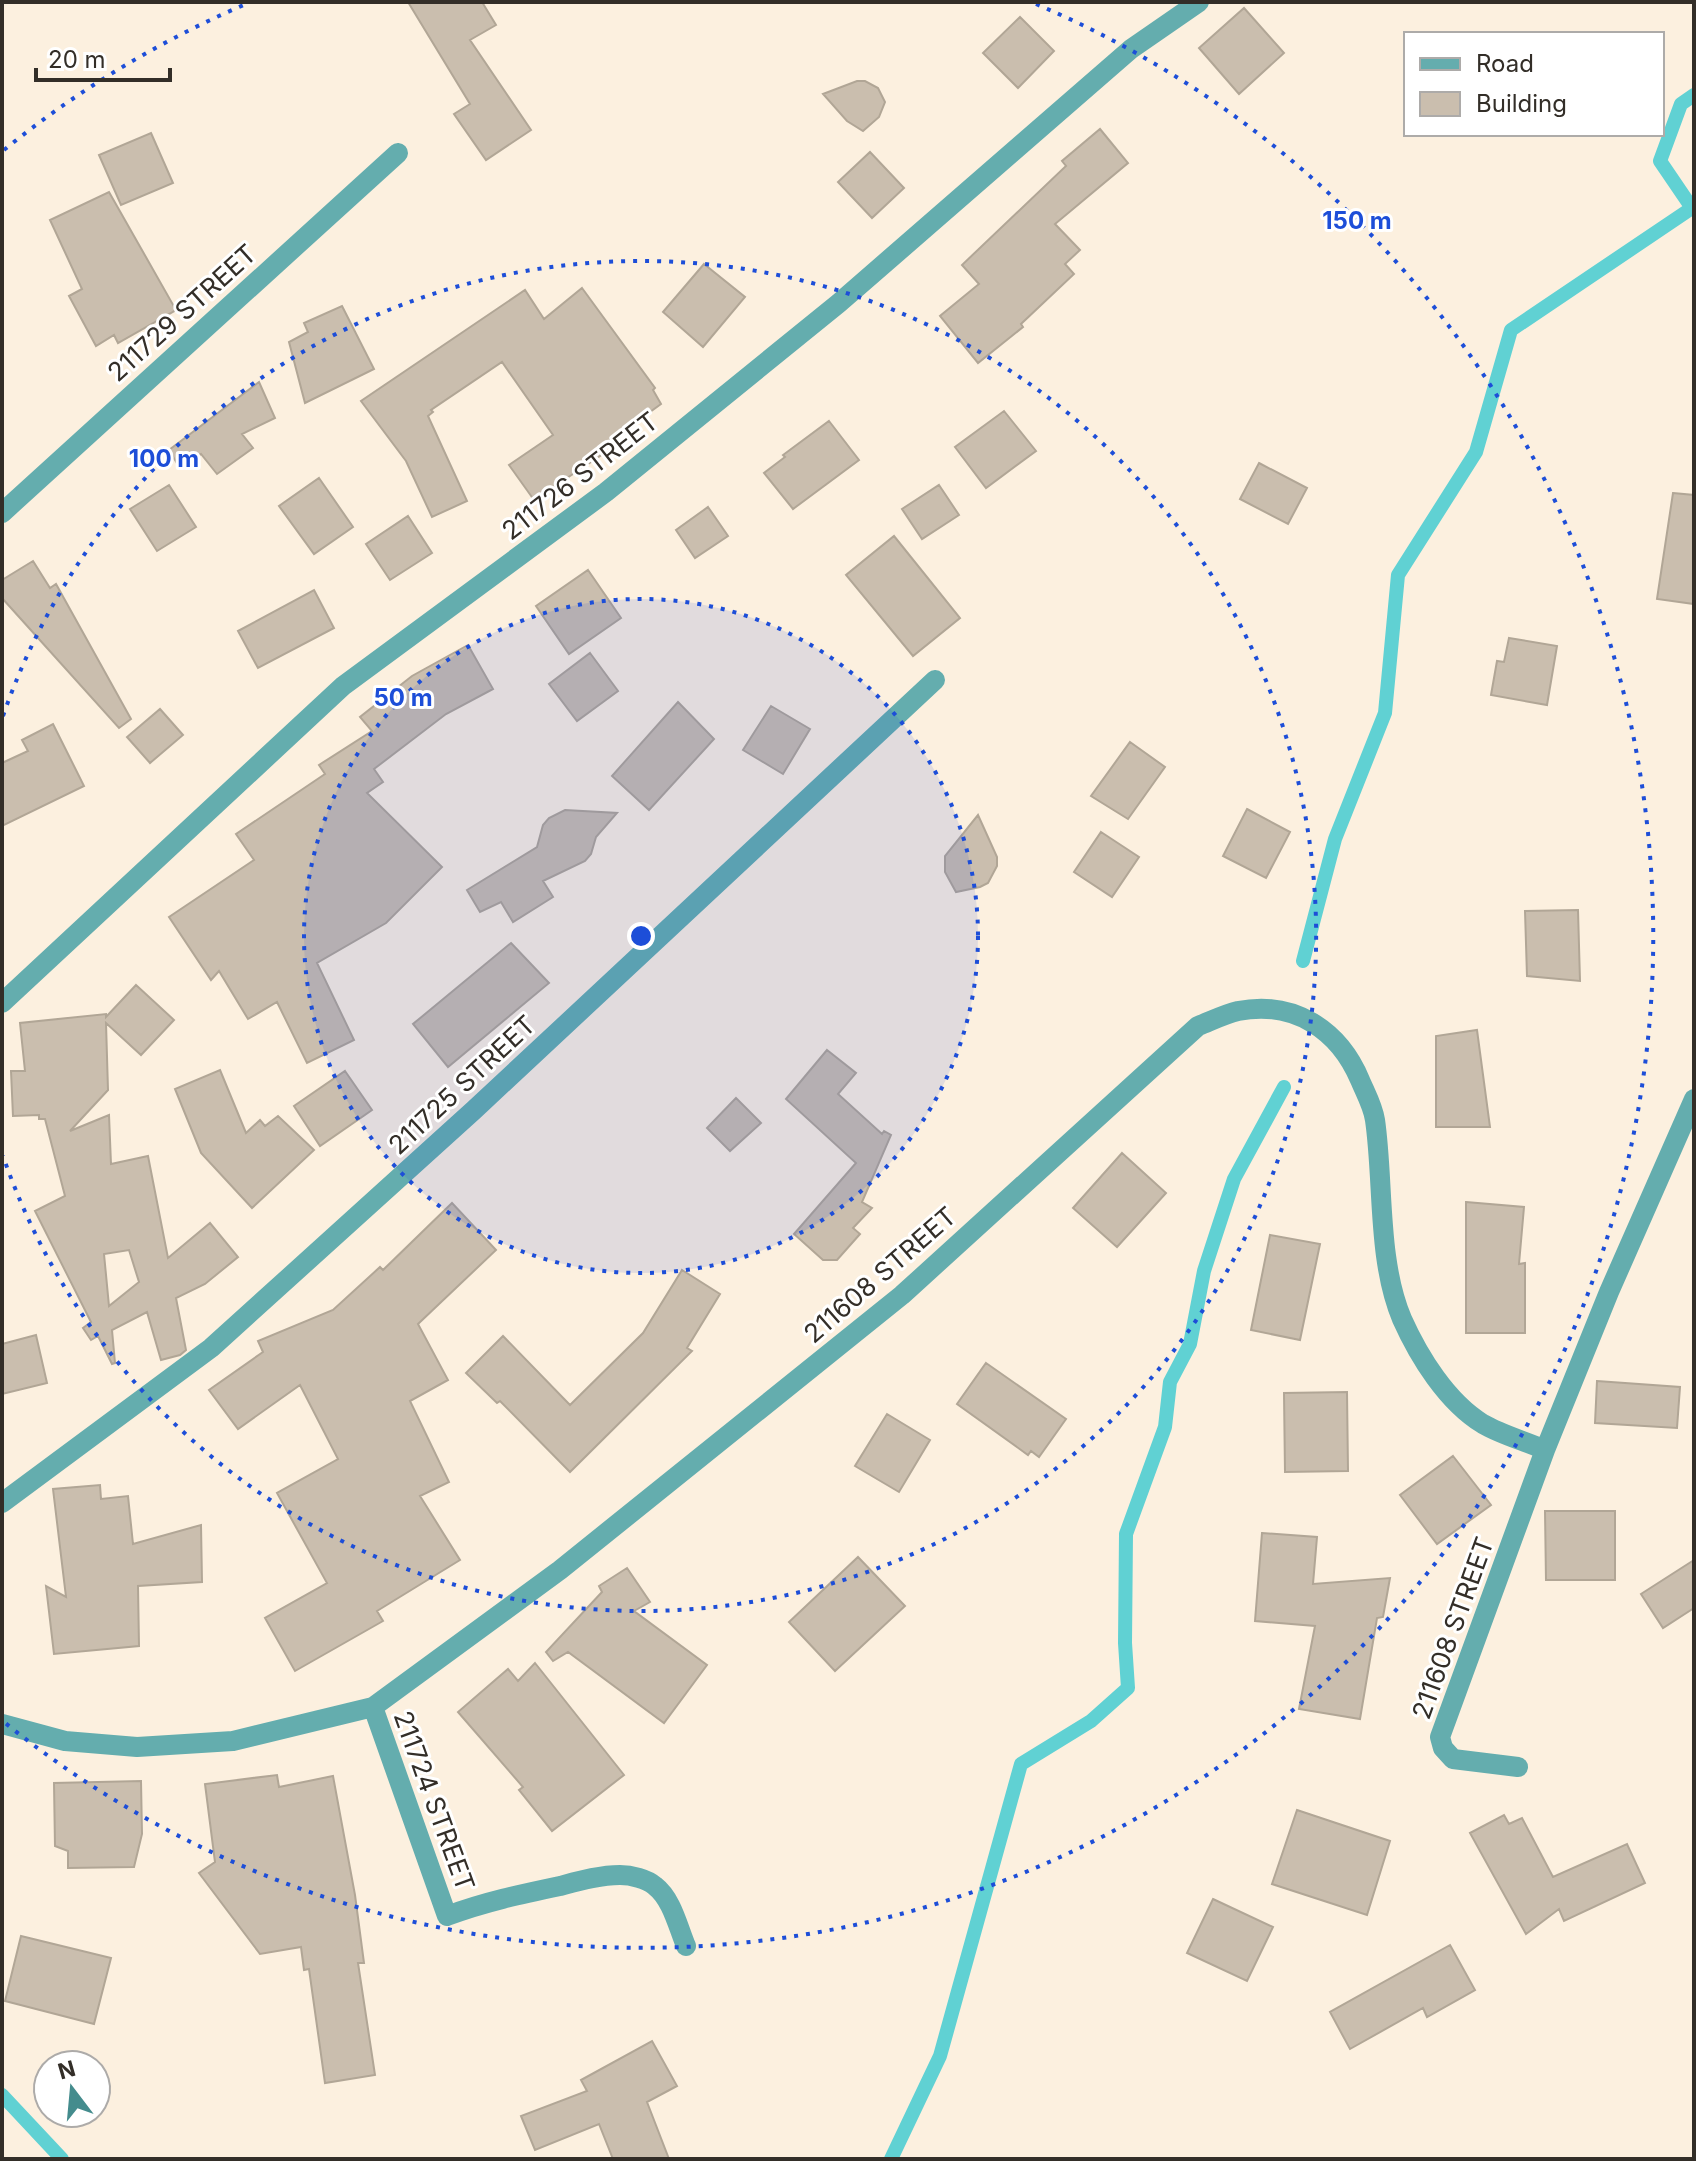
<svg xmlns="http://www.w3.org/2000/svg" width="1696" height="2161" font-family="Inter,sans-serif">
<rect width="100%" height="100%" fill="#fcf0df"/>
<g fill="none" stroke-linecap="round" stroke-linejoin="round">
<path stroke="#60d1d3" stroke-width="14" d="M 1303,961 L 1335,839 L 1385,713 L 1398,575 L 1476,452 L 1511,330 L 1692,208 L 1660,161 L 1681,104 L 1694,95
M 2,2095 L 62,2159
M 891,2159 L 940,2056 L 1021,1764 L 1091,1721 L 1128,1688 L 1125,1643 L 1126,1534 L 1165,1427 L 1170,1382 L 1190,1344 L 1204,1271 L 1234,1179 L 1284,1087"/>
</g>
<path fill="#cabeae" stroke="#b1a696" stroke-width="2" fill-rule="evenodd" d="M 408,2 L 482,2 L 496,25 L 470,40 L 531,130 L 486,160 L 454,114 L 470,104 Z
M 1244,8 L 1284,53 L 1239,94 L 1199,48 Z
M 1020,17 L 1054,51 L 1018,88 L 983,53 Z
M 857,81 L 865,81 L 878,88 L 885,102 L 879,117 L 863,131 L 847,121 L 823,94 Z
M 1100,129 L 1128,163 L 1055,224 L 1080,250 L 1065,264 L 1074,274 L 1021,324 L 1023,327 L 978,363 L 940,316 L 979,284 L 962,265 L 1066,166 L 1062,161 Z
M 151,133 L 173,183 L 121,205 L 99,155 Z
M 870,152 L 904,188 L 872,218 L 838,182 Z
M 109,192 L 176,310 L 118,343 L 114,335 L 96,346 L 69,296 L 82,289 L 50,220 Z
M 704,264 L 745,297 L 703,347 L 663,312 Z
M 582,288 L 655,388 L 653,390 L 661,404 L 602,447 L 606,452 L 534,500 L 509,465 L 553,435 L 502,362 L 431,410 L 433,412 L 428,416 L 467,501 L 432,517 L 406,461 L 361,401 L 525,290 L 544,319 Z
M 342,306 L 374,369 L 305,403 L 289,342 L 308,332 L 304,323 Z
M 259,382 L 275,418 L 242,434 L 253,448 L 217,474 L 201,454 L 178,465 L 169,450 Z
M 1004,411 L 1036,451 L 986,488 L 955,447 Z
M 829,421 L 859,460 L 793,509 L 764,473 L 785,457 L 783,455 Z
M 1259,463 L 1307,488 L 1288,524 L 1240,499 Z
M 319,478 L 353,527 L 314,554 L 279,506 Z
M 169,485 L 196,527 L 157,551 L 130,509 Z
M 939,485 L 959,515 L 922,539 L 902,509 Z
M 1673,493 L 1694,495 L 1694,604 L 1657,599 Z
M 708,507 L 728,536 L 695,558 L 676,530 Z
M 408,516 L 432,553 L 390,580 L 366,544 Z
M 894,536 L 960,618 L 913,656 L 846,575 Z
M 33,561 L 50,588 L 56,584 L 131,719 L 119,728 L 2,598 L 2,580 Z
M 588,570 L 621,618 L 569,654 L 536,606 Z
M 314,590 L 334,628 L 258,668 L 238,631 Z
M 1509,638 L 1557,646 L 1547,705 L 1491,695 L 1497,661 L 1504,662 Z
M 468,645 L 493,689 L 446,714 L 374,769 L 383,782 L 367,793 L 442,867 L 386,923 L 317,963 L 354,1040 L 307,1063 L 277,1002 L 248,1019 L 219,971 L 211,980 L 169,917 L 254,860 L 236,834 L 325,774 L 319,765 L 372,731 L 360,717 L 412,676 Z
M 590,653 L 618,691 L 577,721 L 549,684 Z
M 678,702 L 714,739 L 649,810 L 612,776 Z
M 771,706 L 810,729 L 783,774 L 743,750 Z
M 160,709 L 183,735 L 150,763 L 127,737 Z
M 53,724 L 84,786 L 2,826 L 2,763 L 28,751 L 22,740 Z
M 1130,742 L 1165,767 L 1128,819 L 1091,796 Z
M 1247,809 L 1290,832 L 1266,878 L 1223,856 Z
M 565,810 L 617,813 L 596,837 L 591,854 L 585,861 L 543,881 L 553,897 L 513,922 L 501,902 L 480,912 L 467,890 L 537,847 L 543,825 L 549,818 Z
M 978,815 L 997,857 L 997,866 L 988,883 L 980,887 L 956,892 L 945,872 L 945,856 Z
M 1101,832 L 1139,857 L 1112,897 L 1074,872 Z
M 1578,910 L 1580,981 L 1527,976 L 1525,911 Z
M 511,943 L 549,983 L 448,1067 L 413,1024 Z
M 136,985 L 174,1020 L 141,1055 L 106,1023 L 108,1090 L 70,1131 L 109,1115 L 111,1164 L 148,1156 L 168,1258 L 210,1223 L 238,1257 L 205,1284 L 176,1298 L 186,1350 L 180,1355 L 161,1360 L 147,1312 L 112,1330 L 115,1363 L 112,1364 L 98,1336 L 91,1340 L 83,1328 L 91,1322 L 35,1211 L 65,1196 L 45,1119 L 39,1119 L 39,1115 L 13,1116 L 11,1071 L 25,1071 L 20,1023 L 106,1014 L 106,1017 ZM 129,1250 L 139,1282 L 109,1306 L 104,1254 Z
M 1477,1030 L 1490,1127 L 1436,1127 L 1436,1036 Z
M 827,1050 L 856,1073 L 838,1094 L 882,1134 L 884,1131 L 891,1135 L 862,1202 L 872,1208 L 853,1228 L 860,1234 L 837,1260 L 823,1260 L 794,1234 L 856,1163 L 786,1099 Z
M 220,1070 L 246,1133 L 260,1120 L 265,1126 L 278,1116 L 314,1150 L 252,1208 L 201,1153 L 175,1089 Z
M 345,1071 L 372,1110 L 320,1146 L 294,1106 Z
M 736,1098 L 761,1123 L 730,1151 L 707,1128 Z
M 1122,1153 L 1166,1193 L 1117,1247 L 1073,1208 Z
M 1466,1202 L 1524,1207 L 1519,1264 L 1525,1263 L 1525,1333 L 1466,1333 Z
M 452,1203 L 496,1250 L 418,1324 L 448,1380 L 410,1401 L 449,1482 L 420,1496 L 460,1560 L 377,1611 L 383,1621 L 295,1671 L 265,1618 L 327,1583 L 277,1493 L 338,1459 L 300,1385 L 238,1429 L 209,1390 L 263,1352 L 258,1341 L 333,1310 L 380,1267 L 383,1270 Z
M 1270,1235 L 1320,1244 L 1300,1340 L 1251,1330 Z
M 682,1270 L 720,1294 L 687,1348 L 692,1351 L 570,1472 L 500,1401 L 497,1403 L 466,1373 L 503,1336 L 570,1405 L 643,1333 Z
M 36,1335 L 47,1383 L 2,1394 L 2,1344 Z
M 986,1363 L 1066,1419 L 1039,1457 L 1031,1451 L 1028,1455 L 957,1404 Z
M 1597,1381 L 1680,1387 L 1677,1428 L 1595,1423 Z
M 1347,1392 L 1348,1471 L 1285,1472 L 1284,1393 Z
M 887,1414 L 930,1440 L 899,1492 L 855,1466 Z
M 1453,1456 L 1491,1505 L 1437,1544 L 1400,1495 Z
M 100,1485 L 101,1499 L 128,1496 L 133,1544 L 201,1525 L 202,1582 L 138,1586 L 139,1646 L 54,1654 L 46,1586 L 66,1597 L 53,1489 Z
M 1545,1511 L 1615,1511 L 1615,1580 L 1546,1580 Z
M 1262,1533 L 1317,1537 L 1313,1584 L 1390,1578 L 1383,1617 L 1377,1618 L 1360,1719 L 1299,1709 L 1315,1626 L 1255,1621 Z
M 858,1557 L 905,1606 L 835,1671 L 789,1622 Z
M 1694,1560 L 1694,1608 L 1663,1628 L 1641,1594 Z
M 627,1568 L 650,1602 L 634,1611 L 707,1665 L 664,1723 L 568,1652 L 553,1661 L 546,1652 L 602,1592 L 599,1586 Z
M 535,1663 L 624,1775 L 552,1831 L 519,1790 L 523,1787 L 458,1712 L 508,1669 L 518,1681 Z
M 277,1775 L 279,1787 L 333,1776 L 355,1895 L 364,1963 L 358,1963 L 375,2075 L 325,2083 L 309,1969 L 304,1970 L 301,1947 L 260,1954 L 199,1873 L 215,1862 L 205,1784 Z
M 141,1781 L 142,1834 L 134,1867 L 68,1868 L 68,1851 L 55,1846 L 54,1783 Z
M 1297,1810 L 1390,1841 L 1367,1915 L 1272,1884 Z
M 1504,1815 L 1509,1824 L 1522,1818 L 1553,1877 L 1627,1844 L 1645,1883 L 1564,1921 L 1559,1909 L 1526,1934 L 1470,1833 Z
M 1213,1899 L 1273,1927 L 1247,1981 L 1187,1953 Z
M 21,1936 L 111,1958 L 94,2024 L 5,2001 Z
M 1450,1945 L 1475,1990 L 1427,2017 L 1423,2008 L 1350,2049 L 1330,2012 Z
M 652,2041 L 677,2086 L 647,2102 L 669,2159 L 613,2159 L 599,2124 L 535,2150 L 521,2116 L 587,2091 L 581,2080 Z"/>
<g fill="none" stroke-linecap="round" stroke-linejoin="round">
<path stroke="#64adae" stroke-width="20" d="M 2,513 L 398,153
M 2,1003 L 343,686 L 606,492 L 839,303 L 1131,49 L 1199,2
M 2,1503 L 211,1348 L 474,1110 L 935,680
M 373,1707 L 447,1916 C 484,1902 522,1894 560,1886 C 579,1881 600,1875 620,1875 C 631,1875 647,1879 655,1886 C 672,1899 678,1927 686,1946
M 2,1724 L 65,1741 L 137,1747 L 233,1741 L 373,1707 L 560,1570 L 902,1295 L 1198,1026 C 1211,1021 1225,1014 1238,1011 C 1294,1000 1339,1030 1360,1080 C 1365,1092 1373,1106 1375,1120 C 1384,1182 1377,1260 1402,1319 C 1419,1357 1447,1402 1483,1424 C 1502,1435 1525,1441 1545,1450
M 1518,1767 L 1453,1759 L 1443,1748 L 1440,1737 L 1545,1450 L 1609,1292 L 1694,1099"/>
</g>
<circle cx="641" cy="936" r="337" fill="#1d4ed8" fill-opacity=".12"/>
<g fill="none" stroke="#1d4ed8" stroke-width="4" stroke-dasharray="4 8">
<circle cx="641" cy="936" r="337"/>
<path d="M3 716A675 675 0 1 1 3 1156"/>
<path d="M4 150A1012 1012 0 0 1 246 4M1036 4A1012 1012 0 1 1 4 1722"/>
</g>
<g text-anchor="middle" stroke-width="6" stroke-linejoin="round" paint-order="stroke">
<g font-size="26" fill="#332e28" stroke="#fff">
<text transform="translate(182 313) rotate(-42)" y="9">211729 STREET</text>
<text transform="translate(580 476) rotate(-38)" y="9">211726 STREET</text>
<text transform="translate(462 1085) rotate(-43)" y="9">211725 STREET</text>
<text transform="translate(880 1275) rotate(-41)" y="9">211608 STREET</text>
<text transform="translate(1453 1628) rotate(-70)" y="9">211608 STREET</text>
<text transform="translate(434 1801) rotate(70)" y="9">211724 STREET</text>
</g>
</g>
<circle cx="641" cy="936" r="12" fill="#1d4ed8" stroke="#fff" stroke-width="4"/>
<g font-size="24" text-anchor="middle" font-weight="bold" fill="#1d4ed8" stroke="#fff" stroke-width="6" stroke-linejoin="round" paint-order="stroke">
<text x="1357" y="229">150 m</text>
<text x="164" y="467">100 m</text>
<text x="403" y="706">50 m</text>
</g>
<rect width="1696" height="2161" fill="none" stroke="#332e28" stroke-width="8"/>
<rect x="1404" y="32" width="260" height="104" fill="#ffffff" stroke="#adaba9" stroke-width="2"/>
<rect x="1420" y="58" width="40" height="12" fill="#64adae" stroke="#adaba9" stroke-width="2"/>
<text x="1476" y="72" font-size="24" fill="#332e28">Road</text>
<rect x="1420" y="92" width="40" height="24" fill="#cabeae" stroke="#adaba9" stroke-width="2"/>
<text x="1476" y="112" font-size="24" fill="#332e28">Building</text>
<g transform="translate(72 2089) rotate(344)"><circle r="38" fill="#ffffff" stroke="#adaba9" stroke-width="2"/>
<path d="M0-6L14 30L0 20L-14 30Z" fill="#448c8d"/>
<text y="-12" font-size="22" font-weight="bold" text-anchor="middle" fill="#332e28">N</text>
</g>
<path d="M36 68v12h134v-12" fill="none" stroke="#332e28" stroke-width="4"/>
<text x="48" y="68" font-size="24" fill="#332e28" stroke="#ffffff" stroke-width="6" paint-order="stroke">20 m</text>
</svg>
